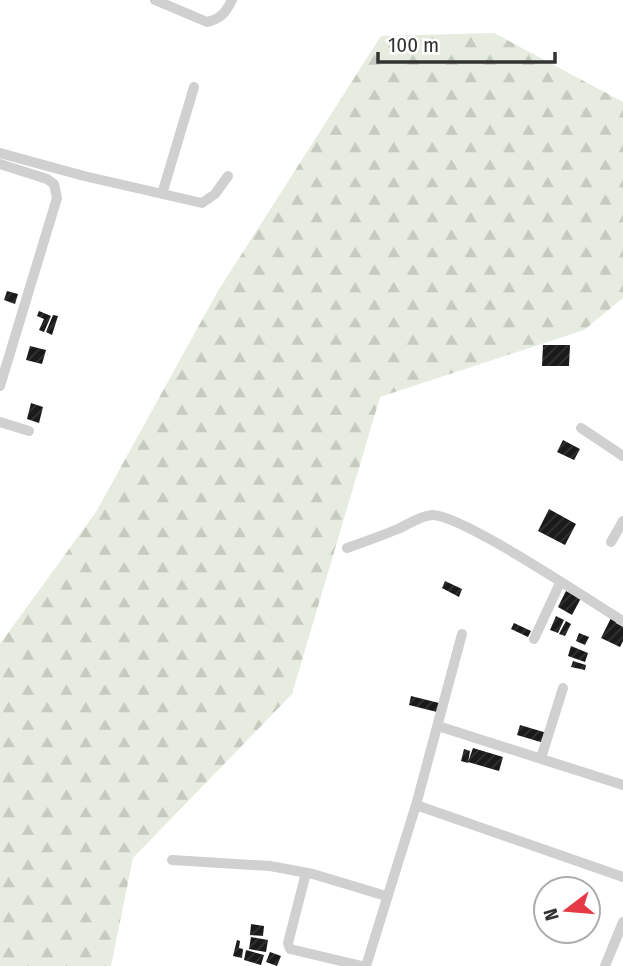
<svg xmlns="http://www.w3.org/2000/svg" width="623" height="966" font-family="'Fira Sans Condensed',sans-serif">
<defs>
<pattern id="forest-firs" width="22" height="20" patternUnits="userSpaceOnUse" patternTransform="scale(1.75)"><rect width="22" height="20" fill="#e6ecdf"/><path d="M5 1l3.5 6h-7zM16 11l3.5 6h-7z" fill="#c6cbc0"/></pattern>
<pattern id="building-hatch" width="6" height="6" patternUnits="userSpaceOnUse" patternTransform="scale(1.75)"><rect width="6" height="6" fill="#1a1a1a"/><path d="M-1 1l2-2M0 6l6-6M5 7l2-2" fill="none" stroke="#333"/></pattern>
</defs>
<rect width="100%" height="100%" fill="#fff"/>
<path fill="url(#forest-firs)" d="M 494,33 L 623,102 L 623,298 L 584,330 L 380,397 L 292,694 L 133,858 L 111,966 L 0,966 L 0,644 L 96,512 L 218,291 L 381,36 Z"/>
<path fill="url(#building-hatch)" d="M 7,291 L 18,294 L 15,304 L 4,300 Z
M 39,311 L 51,316 L 44,332 L 39,330 L 44,319 L 37,316 Z
M 53,315 L 58,316 L 52,335 L 46,332 Z
M 543,345 L 570,345 L 569,366 L 542,366 Z
M 30,346 L 46,350 L 42,364 L 26,360 Z
M 31,403 L 43,407 L 39,423 L 27,419 Z
M 563,440 L 580,449 L 574,460 L 557,452 Z
M 549,509 L 576,524 L 565,545 L 538,531 Z
M 445,581 L 462,589 L 459,597 L 442,588 Z
M 566,591 L 581,598 L 572,615 L 558,607 Z
M 556,616 L 564,620 L 558,633 L 550,630 Z
M 612,616 L 618,619 L 616,623 L 623,627 L 623,641 L 620,647 L 601,638 Z
M 566,621 L 571,624 L 565,636 L 559,634 Z
M 514,623 L 531,631 L 528,637 L 511,629 Z
M 579,633 L 589,637 L 585,645 L 576,641 Z
M 571,646 L 588,653 L 585,662 L 568,656 Z
M 573,661 L 586,665 L 585,670 L 571,667 Z
M 411,696 L 439,703 L 437,712 L 409,705 Z
M 520,725 L 547,733 L 544,743 L 517,735 Z
M 473,748 L 503,757 L 499,771 L 468,762 Z
M 464,749 L 470,751 L 468,763 L 461,761 Z
M 251,924 L 264,926 L 263,936 L 250,935 Z
M 251,937 L 268,940 L 266,952 L 249,949 Z
M 237,940 L 240,941 L 239,948 L 243,949 L 242,958 L 233,956 Z
M 246,950 L 264,955 L 261,965 L 244,960 Z
M 270,952 L 281,956 L 277,966 L 266,962 Z"/>
<g fill="none" stroke-linecap="round" stroke-linejoin="round">
<path stroke="#d0d0d0" stroke-width="10" d="M 155,0 L 207,22 C 221,19 226,12 232,0
M 0,153 L 84,176 L 202,203 L 215,194 L 228,176
M 0,164 L 47,179 L 54,184 L 57,198 L 0,386
M 162,194 L 194,87
M 0,422 L 29,431
M 581,428 L 623,456
M 611,542 L 623,521
M 347,548 C 364,542 381,536 398,529 C 409,524 420,516 432,515 C 461,514 590,601 623,621
M 534,639 L 560,583
M 438,726 L 623,785
M 541,758 L 563,688
M 416,805 L 623,877
M 172,860 L 270,866 L 313,874 L 386,896
M 306,873 L 288,943 L 290,949 L 362,966
M 366,966 L 416,805 L 462,634
M 605,966 L 623,922"/>
</g>
<g transform="translate(567 910) rotate(254)"><circle r="33" fill="#ffffff" stroke="#adadad" stroke-width="2"/>
<path d="M0-5L12 26L0 18L-12 26Z" fill="#e63946"/>
<text y="-10" font-size="19" font-weight="bold" text-anchor="middle" fill="#333333">N</text>
</g>
<path d="M378 52v10h177v-10" fill="none" stroke="#333333" stroke-width="3.5"/>
<text x="388" y="52" font-size="21" fill="#333333" stroke="#ffffff" stroke-width="5" paint-order="stroke">100 m</text>
</svg>
